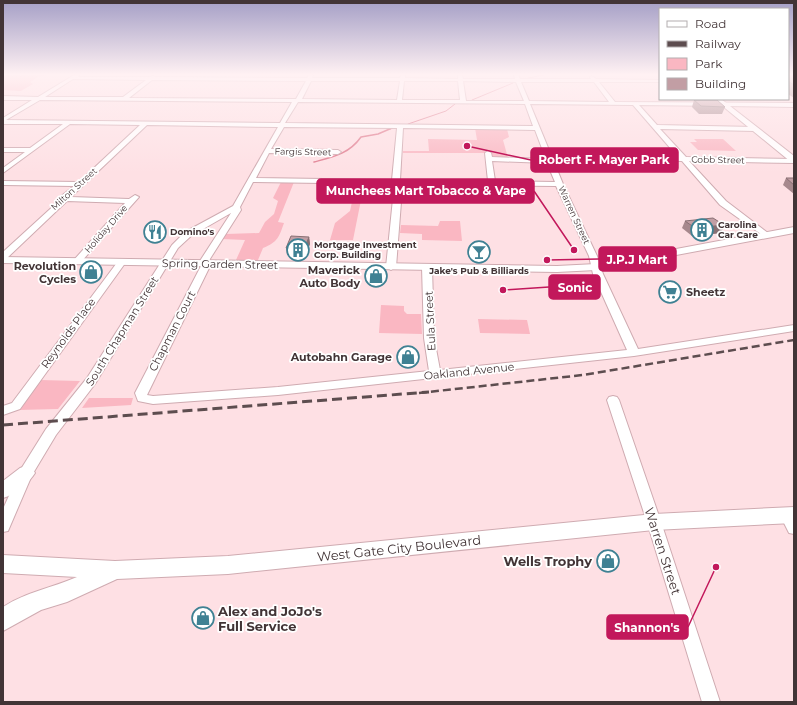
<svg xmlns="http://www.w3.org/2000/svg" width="797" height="705" font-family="Montserrat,sans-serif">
<rect width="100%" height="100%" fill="#fee0e4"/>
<path fill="#fab7c2" d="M 3,75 L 49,75 L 38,77 L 30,82 L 33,84 L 21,91 L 3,90 Z
M 475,128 L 507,129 L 509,137 L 503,140 L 508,158 L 494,158 L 491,157 L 490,153 L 403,153 L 403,151 L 429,151 L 428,139 L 477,140 Z
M 694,139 L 723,139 L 736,151 L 698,150 L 690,142 L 697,142 Z
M 281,182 L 294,182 L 278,222 L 284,223 C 279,237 278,242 263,248 L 258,260 L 236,260 L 245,240 L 222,239 L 226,234 L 259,233 L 265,222 L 274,214 L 278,201 L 273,198 Z
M 356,184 L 362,184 L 360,193 L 362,195 L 353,240 L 330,240 L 335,223 L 350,211 Z
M 440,221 L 460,221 L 462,241 L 422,240 L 422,234 L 400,233 L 401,225 L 438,226 Z
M 381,305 L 404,306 L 404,311 L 407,314 L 421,314 L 422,334 L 379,333 Z
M 478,319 L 527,320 L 530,334 L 480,333 Z
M 40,380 L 80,381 L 58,409 L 18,410 Z
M 89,398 L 133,398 L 131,405 L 82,408 Z"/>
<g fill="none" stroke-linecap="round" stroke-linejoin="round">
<path stroke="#e17f92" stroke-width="1" d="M 20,77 L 23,75
M 524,79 L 543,75
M 472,100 L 513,83
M 408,124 L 446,111 L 455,104
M 390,129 L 393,128"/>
<path stroke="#e17f92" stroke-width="1.5" d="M 314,162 C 333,157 349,154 361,137 L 378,134 L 392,128"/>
<g stroke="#cfabb1" stroke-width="2">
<path id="minor" d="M 74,75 L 79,75 L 78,77 L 150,77 L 153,76 L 155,77 L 307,78 L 309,75 L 313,75 L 312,78 L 400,78 L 401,75 L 405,75 L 405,78 L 458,79 L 458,75 L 462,75 L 463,79 L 515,79 L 514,75 L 518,75 L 520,79 L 591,79 L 590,77 L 592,76 L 596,79 L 660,80 L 660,82 L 599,82 L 615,102 L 794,103 L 794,107 L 639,105 L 657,125 L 755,127 L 758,129 L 755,131 L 660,129 L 686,157 L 794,159 L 794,163 L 689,161 L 726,201 L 768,233 L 769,235 L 768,237 L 765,237 L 720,205 L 682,161 L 638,160 L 616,156 L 615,155 L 618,153 L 638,156 L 678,157 L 633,105 L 530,104 L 563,184 L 597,256 L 603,274 L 638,349 L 794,325 L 794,331 L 634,356 L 278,395 L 153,404 L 138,401 L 135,393 L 201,266 L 198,264 L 231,213 L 191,236 L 178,248 L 95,384 L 56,435 L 32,475 L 8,531 L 3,532 L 3,509 L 21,469 L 46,429 L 87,378 L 172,245 L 185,232 L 233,206 L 278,127 L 147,125 L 71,197 L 129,199 L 135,195 L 139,197 L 80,263 L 77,264 L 73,261 L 125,203 L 67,201 L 6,259 L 3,260 L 3,252 L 60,200 L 60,197 L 74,186 L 3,185 L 3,181 L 79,182 L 140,125 L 70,124 L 3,173 L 3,168 L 25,152 L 3,152 L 3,148 L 30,148 L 63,124 L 3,124 L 3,118 L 32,100 L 3,100 L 3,96 L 38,97 ZM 73,79 L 146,80 L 123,97 L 45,97 ZM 152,80 L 306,81 L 296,99 L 129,98 ZM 311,81 L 400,81 L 397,100 L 302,99 ZM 404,81 L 458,81 L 460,100 L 402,100 ZM 463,81 L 516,82 L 524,101 L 466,101 ZM 521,82 L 594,82 L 609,102 L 529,101 ZM 40,100 L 292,102 L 280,123 L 6,120 ZM 298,102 L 525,104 L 533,126 L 285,123 ZM 284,127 L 397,128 L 392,180 L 256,178 L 269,153 L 338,154 L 341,152 L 338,150 L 271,149 ZM 403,128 L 535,130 L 546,159 L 492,157 L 491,153 L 488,151 L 485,153 L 488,181 L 400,180 ZM 492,161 L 547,163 L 555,182 L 495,181 ZM 253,182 L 393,184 L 394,189 L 386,267 L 391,270 L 396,267 L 402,189 L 400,184 L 556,186 L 589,256 L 593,274 L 627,350 L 440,370 L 434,338 L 432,267 L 427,264 L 422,267 L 424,338 L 429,371 L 278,387 L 153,396 L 147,395 L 211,264 L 208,262 L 241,210 L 240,207 Z
M 122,259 L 126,262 L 20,409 L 3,415 L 3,406 L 12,403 L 119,260 Z
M 613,396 L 617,397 L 619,400 L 661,522 L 720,702 L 702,702 L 647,522 L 607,400 L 609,397 Z
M 787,509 L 792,511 L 794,514 L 794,534 L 789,533 L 780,515 L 782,511 Z"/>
</g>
<g stroke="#cfabb1" stroke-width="2">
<path id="major" d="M 714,99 L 721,99 L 794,156 L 794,163 L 791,162 Z
M 794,227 L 794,233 L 596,270 L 557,272 L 3,263 L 3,257 L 557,266 L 596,264 Z
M 26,466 L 32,468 L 35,473 C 29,483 14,495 3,498 L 3,481 L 20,468 Z
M 794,507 L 794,523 L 654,530 L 228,574 L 117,579 L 67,602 L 41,610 L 3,631 L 3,607 C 26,592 52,588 77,577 L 3,573 L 3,555 L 115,561 L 228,556 L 654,514 Z"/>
</g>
<use href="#minor" fill="#fff" fill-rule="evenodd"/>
<use href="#major" fill="#fff" fill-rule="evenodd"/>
<path stroke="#5d4d4f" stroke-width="2.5" stroke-dasharray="8 4" stroke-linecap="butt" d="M 419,393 L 583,375 L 794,340"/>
<path stroke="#5d4d4f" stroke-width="3" stroke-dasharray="10 5" stroke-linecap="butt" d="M 3,425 L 429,392"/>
</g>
<path fill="#a7888d" d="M 788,75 L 794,75 L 794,98 L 788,94 Z
M 694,100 L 725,107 L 722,114 L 699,114 L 692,107 Z
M 786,178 L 794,178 L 794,194 L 783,185 Z
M 685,221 L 724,225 L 721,233 L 692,236 L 682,228 Z
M 309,237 L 310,244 L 305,256 L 287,255 L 286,248 Z"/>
<path fill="#886f73" d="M 724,225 L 721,233 L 692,236 L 695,228 Z
M 309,237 L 310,244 L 305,256 L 304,249 Z"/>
<path fill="#c29ea4" stroke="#886f73" d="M 788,75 L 794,75 L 794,85 L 788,81 Z
M 694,100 L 717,100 L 725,107 L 701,106 Z
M 786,178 L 794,178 L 794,185 Z
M 713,218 L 724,225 L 695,228 L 685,221 Z
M 291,236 L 309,237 L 304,249 L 286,248 Z"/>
<linearGradient id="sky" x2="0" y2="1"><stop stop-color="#a59fc6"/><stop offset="0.43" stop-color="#fff1f3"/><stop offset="1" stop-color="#fff1f3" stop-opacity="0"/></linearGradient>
<rect width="797" height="173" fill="url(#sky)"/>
<defs>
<g id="building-ring" transform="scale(1.15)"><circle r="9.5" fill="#fff" stroke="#3f8193" stroke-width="1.5"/><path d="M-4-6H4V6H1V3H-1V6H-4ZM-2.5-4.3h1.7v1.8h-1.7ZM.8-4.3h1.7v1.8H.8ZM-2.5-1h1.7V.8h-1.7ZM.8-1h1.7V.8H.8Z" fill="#3f8193"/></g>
<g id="restaurant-ring" transform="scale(1.15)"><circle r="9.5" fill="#fff" stroke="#3f8193" stroke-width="1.5"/><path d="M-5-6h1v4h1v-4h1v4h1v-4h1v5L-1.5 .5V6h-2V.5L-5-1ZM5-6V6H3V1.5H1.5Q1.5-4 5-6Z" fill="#3f8193"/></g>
<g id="bar-ring" transform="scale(1.15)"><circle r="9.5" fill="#fff" stroke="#3f8193" stroke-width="1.5"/><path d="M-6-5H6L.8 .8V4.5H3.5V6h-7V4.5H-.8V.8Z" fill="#3f8193"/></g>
<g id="shop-ring" transform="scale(1.15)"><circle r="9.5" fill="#fff" stroke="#3f8193" stroke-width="1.5"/><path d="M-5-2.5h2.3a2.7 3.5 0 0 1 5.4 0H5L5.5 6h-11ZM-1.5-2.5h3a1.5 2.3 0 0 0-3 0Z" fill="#3f8193"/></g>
<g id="supermarket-ring" transform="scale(1.15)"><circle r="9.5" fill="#fff" stroke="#3f8193" stroke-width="1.5"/><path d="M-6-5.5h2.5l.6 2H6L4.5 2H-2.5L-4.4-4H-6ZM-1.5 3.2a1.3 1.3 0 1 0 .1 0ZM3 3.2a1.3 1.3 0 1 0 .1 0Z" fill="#3f8193"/></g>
</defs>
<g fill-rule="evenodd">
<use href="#building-ring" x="702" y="230"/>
<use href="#restaurant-ring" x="155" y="232"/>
<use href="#building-ring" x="298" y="250"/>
<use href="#bar-ring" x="479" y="252"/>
<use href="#shop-ring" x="91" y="272"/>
<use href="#shop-ring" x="376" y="276"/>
<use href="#supermarket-ring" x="670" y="292"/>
<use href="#shop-ring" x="408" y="357"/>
<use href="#shop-ring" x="608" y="561"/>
<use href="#shop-ring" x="203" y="618"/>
</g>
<g text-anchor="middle" stroke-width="3.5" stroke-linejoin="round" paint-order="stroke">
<g font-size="9" fill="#423436" stroke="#fff">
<text transform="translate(303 152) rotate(1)" y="3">Fargis Street</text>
<text transform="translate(718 160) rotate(1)" y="3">Cobb Street</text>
<text transform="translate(74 189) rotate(-42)" y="3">Milton Street</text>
<text transform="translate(574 215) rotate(65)" y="3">Warren Street</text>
<text transform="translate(106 229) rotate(-49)" y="3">Holiday Drive</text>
</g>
<g font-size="9" font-weight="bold" fill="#423436" stroke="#fff" text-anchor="start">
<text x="718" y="228">Carolina<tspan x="718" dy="10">Car Care</tspan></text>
<text x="170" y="235">Domino's</text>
<text x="314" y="248">Mortgage Investment<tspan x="314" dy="10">Corp. Building</tspan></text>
<text x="479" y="274" text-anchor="middle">Jake's Pub &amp; Billiards</text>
</g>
<g font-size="11" fill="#423436" stroke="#fff">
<text transform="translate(220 264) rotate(1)" y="4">Spring Garden Street</text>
<text transform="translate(430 321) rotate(-93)" y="4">Eula Street</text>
<text transform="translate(122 331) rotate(-58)" y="4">South Chapman Street</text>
<text transform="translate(172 331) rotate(-63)" y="4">Chapman Court</text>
<text transform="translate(68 333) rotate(-54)" y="4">Reynolds Place</text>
<text transform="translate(469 371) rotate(-6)" y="4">Oakland Avenue</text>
</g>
<g font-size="11" font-weight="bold" fill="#423436" stroke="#fff" text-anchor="end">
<text x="76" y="270">Revolution<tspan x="76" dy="13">Cycles</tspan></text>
<text x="360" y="274">Maverick<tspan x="360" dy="13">Auto Body</tspan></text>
<text x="686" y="296" text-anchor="start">Sheetz</text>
<text x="392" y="361">Autobahn Garage</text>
</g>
<g font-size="13" fill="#423436" stroke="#fff">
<text transform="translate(399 548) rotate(-6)" y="5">West Gate City Boulevard</text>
<text transform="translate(663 551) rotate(72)" y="5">Warren Street</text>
</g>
<g font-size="13" font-weight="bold" fill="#423436" stroke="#fff" text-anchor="end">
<text x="592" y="566">Wells Trophy</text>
<text x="218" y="616" text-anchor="start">Alex and JoJo's<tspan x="218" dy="15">Full Service</tspan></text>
</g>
</g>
<path fill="none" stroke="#c2185b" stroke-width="1.5" d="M467 146L531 160M574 250L534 191M547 260L599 259M503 290L549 287M716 567L688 627"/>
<g fill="#c2185b" stroke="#fff" stroke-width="1.5">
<circle cx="467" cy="146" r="4"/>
<circle cx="574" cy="250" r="4"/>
<circle cx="547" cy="260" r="4"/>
<circle cx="503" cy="290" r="4"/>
<circle cx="716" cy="567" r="4"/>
</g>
<g fill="#c2185b" stroke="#c2185b" stroke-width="1.5">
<rect x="531" y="148" width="147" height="24" rx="4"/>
<rect x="317" y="179" width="217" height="24" rx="4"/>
<rect x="599" y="247" width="77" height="24" rx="4"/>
<rect x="549" y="275" width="51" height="24" rx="4"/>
<rect x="607" y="615" width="81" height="24" rx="4"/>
</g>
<g font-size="12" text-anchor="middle" font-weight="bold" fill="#fff">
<text x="604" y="164">Robert F. Mayer Park</text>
<text x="426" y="195">Munchees Mart Tobacco &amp; Vape</text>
<text x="637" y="264">J.P.J Mart</text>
<text x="575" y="292">Sonic</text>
<text x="647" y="632">Shannon's</text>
</g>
<rect width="797" height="705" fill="none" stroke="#423436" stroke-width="8"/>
<rect x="659" y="8" width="130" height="92" fill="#ffffff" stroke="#b3aeaf"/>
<rect x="667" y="21" width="20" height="6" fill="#ffffff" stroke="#b3aeaf"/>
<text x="695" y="28" font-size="12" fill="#423436">Road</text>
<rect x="667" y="41" width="20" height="6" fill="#5d4d4f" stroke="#b3aeaf"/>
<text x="695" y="48" font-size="12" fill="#423436">Railway</text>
<rect x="667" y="58" width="20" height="12" fill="#fab7c2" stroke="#b3aeaf"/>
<text x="695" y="68" font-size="12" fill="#423436">Park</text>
<rect x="667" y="78" width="20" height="12" fill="#c29ea4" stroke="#b3aeaf"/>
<text x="695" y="88" font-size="12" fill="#423436">Building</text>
</svg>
